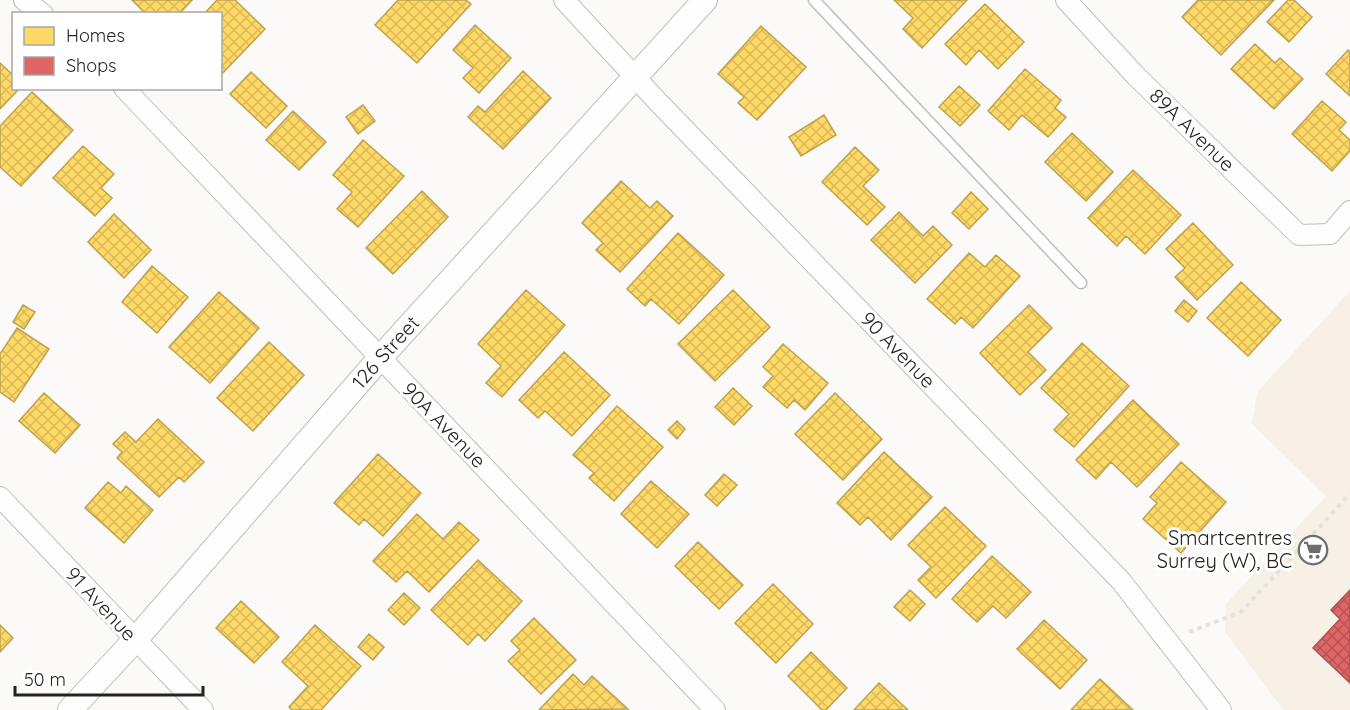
<svg xmlns="http://www.w3.org/2000/svg" width="1350" height="710" font-family="Quicksand,sans-serif">
<defs>
<pattern id="homes-cross-hatch" width="8" height="8" patternUnits="userSpaceOnUse" patternTransform="scale(1.5)"><rect width="8" height="8" fill="#ffd966"/><path d="M0 0l8 8M0 8l8-8" fill="none" stroke="#daba58"/></pattern>
<pattern id="shops-cross-hatch" width="8" height="8" patternUnits="userSpaceOnUse" patternTransform="scale(1.5)"><rect width="8" height="8" fill="#e06666"/><path d="M0 0l8 8M0 8l8-8" fill="none" stroke="#b55454"/></pattern>
</defs>
<rect width="100%" height="100%" fill="#fcfaf8"/>
<path fill="#f7f0e7" d="M 1350,291 L 1350,710 L 1283,710 L 1225,632 L 1226,604 L 1326,496 L 1252,424 L 1257,392 Z"/>
<path fill="url(#homes-cross-hatch)" stroke="#bea251" stroke-width="1.5" d="M 132,0 L 192,0 L 179,14 L 146,14 Z
M 217,0 L 235,0 L 265,29 L 220,76 L 220,14 L 204,14 Z
M 398,0 L 466,0 L 471,4 L 417,63 L 375,25 Z
M 894,0 L 967,0 L 922,48 L 903,29 L 913,18 Z
M 1198,0 L 1274,0 L 1221,55 L 1182,17 Z
M 1288,0 L 1294,0 L 1312,17 L 1289,42 L 1267,22 Z
M 985,4 L 1024,42 L 998,69 L 979,50 L 966,65 L 945,44 Z
M 475,25 L 511,58 L 479,93 L 463,78 L 473,68 L 453,50 Z
M 761,26 L 806,67 L 757,120 L 738,103 L 744,97 L 718,74 Z
M 1255,44 L 1275,63 L 1280,58 L 1303,79 L 1274,109 L 1231,69 Z
M 1348,50 L 1350,52 L 1350,96 L 1326,74 Z
M 0,63 L 14,76 L 14,88 L 20,88 L 0,109 Z
M 1025,69 L 1061,100 L 1055,108 L 1066,117 L 1048,137 L 1022,115 L 1009,130 L 988,111 Z
M 523,71 L 551,98 L 503,149 L 468,117 L 478,106 L 485,112 Z
M 251,72 L 287,106 L 266,128 L 230,94 Z
M 959,86 L 980,105 L 960,126 L 939,107 Z
M 32,92 L 73,130 L 21,186 L 0,167 L 0,126 Z
M 1322,101 L 1346,122 L 1339,130 L 1350,140 L 1350,151 L 1332,171 L 1292,134 Z
M 363,105 L 375,121 L 358,134 L 346,117 Z
M 293,111 L 326,142 L 299,170 L 266,140 Z
M 824,115 L 836,135 L 801,156 L 789,137 Z
M 1072,133 L 1113,172 L 1086,201 L 1045,162 Z
M 363,140 L 404,176 L 358,227 L 337,209 L 352,192 L 333,175 Z
M 83,146 L 114,174 L 101,188 L 112,198 L 95,216 L 53,178 Z
M 855,147 L 879,170 L 863,186 L 885,207 L 867,225 L 822,182 Z
M 1133,170 L 1181,215 L 1145,254 L 1126,236 L 1117,246 L 1088,218 Z
M 621,181 L 650,208 L 657,201 L 673,216 L 620,272 L 596,250 L 603,243 L 582,223 Z
M 422,191 L 448,217 L 393,274 L 366,248 Z
M 971,192 L 988,209 L 969,229 L 952,213 Z
M 899,212 L 923,236 L 933,226 L 952,245 L 915,283 L 871,240 Z
M 114,214 L 151,250 L 124,278 L 88,242 Z
M 1193,223 L 1233,265 L 1197,300 L 1175,277 L 1185,268 L 1166,249 Z
M 678,233 L 724,275 L 679,324 L 651,299 L 645,306 L 627,289 Z
M 969,253 L 985,267 L 996,255 L 1020,276 L 973,328 L 961,317 L 955,324 L 927,299 Z
M 152,266 L 188,297 L 157,333 L 122,302 Z
M 1241,282 L 1281,320 L 1248,356 L 1207,318 Z
M 526,290 L 565,325 L 502,397 L 486,383 L 501,366 L 478,344 Z
M 733,290 L 770,327 L 715,381 L 678,344 Z
M 219,292 L 259,328 L 210,383 L 169,347 Z
M 1184,300 L 1197,311 L 1188,322 L 1175,311 Z
M 23,305 L 35,312 L 24,329 L 13,322 Z
M 1029,305 L 1052,328 L 1028,352 L 1046,370 L 1020,395 L 980,353 Z
M 17,328 L 49,349 L 14,402 L 0,392 L 0,354 Z
M 269,342 L 304,375 L 253,431 L 217,398 Z
M 1082,343 L 1129,386 L 1074,447 L 1054,430 L 1069,414 L 1041,388 Z
M 783,344 L 828,383 L 805,410 L 794,400 L 787,408 L 763,387 L 773,376 L 763,367 Z
M 564,352 L 610,395 L 572,436 L 545,411 L 538,418 L 519,400 Z
M 733,388 L 752,406 L 734,425 L 715,407 Z
M 44,393 L 80,425 L 55,453 L 19,421 Z
M 835,393 L 882,439 L 843,480 L 795,434 Z
M 1133,400 L 1179,444 L 1137,487 L 1111,462 L 1096,479 L 1076,460 Z
M 617,406 L 663,447 L 614,501 L 589,478 L 594,473 L 573,455 Z
M 158,419 L 204,462 L 184,482 L 179,477 L 159,497 L 117,458 L 122,452 L 113,444 L 125,432 L 136,442 Z
M 677,421 L 685,429 L 677,439 L 668,430 Z
M 884,452 L 932,497 L 891,540 L 868,517 L 860,525 L 837,503 Z
M 378,454 L 421,493 L 383,536 L 364,519 L 359,525 L 334,503 Z
M 1181,462 L 1226,502 L 1181,553 L 1143,519 L 1157,503 L 1150,497 Z
M 724,474 L 737,485 L 717,506 L 705,495 Z
M 651,481 L 689,514 L 657,548 L 621,514 Z
M 108,482 L 121,493 L 126,486 L 153,510 L 124,543 L 85,508 Z
M 945,507 L 986,546 L 936,598 L 918,580 L 931,567 L 908,545 Z
M 417,514 L 443,539 L 459,522 L 479,540 L 429,592 L 407,571 L 396,582 L 373,561 Z
M 698,542 L 743,585 L 719,609 L 675,566 Z
M 992,556 L 1031,592 L 1006,618 L 993,606 L 977,622 L 952,599 Z
M 478,560 L 522,601 L 485,641 L 478,634 L 468,645 L 431,610 Z
M 773,584 L 813,624 L 776,663 L 735,623 Z
M 910,590 L 925,604 L 910,621 L 894,607 Z
M 404,593 L 420,608 L 404,625 L 388,610 Z
M 241,601 L 279,637 L 254,663 L 216,628 Z
M 534,618 L 576,660 L 541,694 L 508,661 L 520,650 L 511,641 Z
M 1044,620 L 1087,660 L 1060,689 L 1017,649 Z
M 0,625 L 13,638 L 0,652 Z
M 315,625 L 361,666 L 321,710 L 292,710 L 289,707 L 308,686 L 282,662 Z
M 369,634 L 384,647 L 373,660 L 358,647 Z
M 811,652 L 847,688 L 826,710 L 822,710 L 788,676 Z
M 573,674 L 584,685 L 592,676 L 628,709 L 539,710 Z
M 1100,679 L 1133,710 L 1071,710 Z
M 879,683 L 908,710 L 854,710 Z"/>
<path fill="url(#shops-cross-hatch)" stroke="#a85251" stroke-width="1.5" d="M 1350,590 L 1350,683 L 1313,648 L 1340,619 L 1331,610 Z"/>
<g fill="none" stroke-linecap="round" stroke-linejoin="round">
<g stroke="#c0bebc" stroke-width="13">
<path id="service" d="M 814,0 L 1081,283"/>
</g>
<g stroke="#c0bebc" stroke-width="22">
<path id="minor" d="M 24,0 L 43,14
M 564,0 L 659,103 L 1121,581 L 1221,710
M 1066,0 L 1135,75 L 1299,235 L 1330,234 L 1350,211
M 124,88 L 715,710
M 0,497 L 203,710"/>
</g>
<g stroke="#c0bebc" stroke-width="26">
<g id="tertiary">
<path id="s1" d="M 70,710 L 135,640 L 380,358 L 705,0"/>
</g>
</g>
<path stroke="#e2e2e1" stroke-width="4" stroke-dasharray="4.5 4.5" stroke-linecap="butt" d="M 1189,632 L 1241,612 L 1350,494"/>
<use href="#service" stroke="#fffefe" stroke-width="10"/>
<use href="#minor" stroke="#fffefe" stroke-width="20"/>
<use href="#tertiary" stroke="#fffefe" stroke-width="24"/>
</g>
<defs>
<g id="supermarket-ring" transform="scale(1.5)"><circle r="9.5" fill="#fff" stroke="#706e6c" stroke-width="1.5"/><path d="M-6-5.5h2.5l.6 2H6L4.5 2H-2.5L-4.4-4H-6ZM-1.5 3.2a1.3 1.3 0 1 0 .1 0ZM3 3.2a1.3 1.3 0 1 0 .1 0Z" fill="#706e6c"/></g>
</defs>
<g fill-rule="evenodd">
<use href="#supermarket-ring" x="1313" y="550"/>
</g>
<g text-anchor="middle" stroke-width="6" stroke-linejoin="round" paint-order="stroke">
<g font-size="20" fill="#252320" stroke="#fff">
<text transform="translate(1192 130) rotate(44)" y="7">89A Avenue</text>
<text transform="translate(898 350) rotate(46)" y="7">90 Avenue</text>
<text dy="7" stroke="none"><textPath href="#s1" startOffset="477">126 Street</textPath></text>
<text transform="translate(444 425) rotate(46)" y="7">90A Avenue</text>
<text transform="translate(101 604) rotate(47)" y="7">91 Avenue</text>
</g>
<g font-size="20" fill="#252320" stroke="#fff" text-anchor="end">
<text x="1292" y="545">Smartcentres<tspan x="1292" dy="23">Surrey (W), BC</tspan></text>
</g>
</g>
<rect x="12" y="12" width="210" height="78" fill="#ffffff" stroke="#a8a7a6" stroke-width="1.5"/>
<rect x="24" y="27" width="30" height="18" fill="#ffd966" stroke="#a8a7a6" stroke-width="1.5"/>
<text x="66" y="42" font-size="18" fill="#252320">Homes</text>
<rect x="24" y="57" width="30" height="18" fill="#e06666" stroke="#a8a7a6" stroke-width="1.5"/>
<text x="66" y="72" font-size="18" fill="#252320">Shops</text>
<path d="M15 686v9h188v-9" fill="none" stroke="#252320" stroke-width="3"/>
<text x="24" y="686" font-size="18" fill="#252320" stroke="#ffffff" stroke-width="4.5" paint-order="stroke">50 m</text>
</svg>
